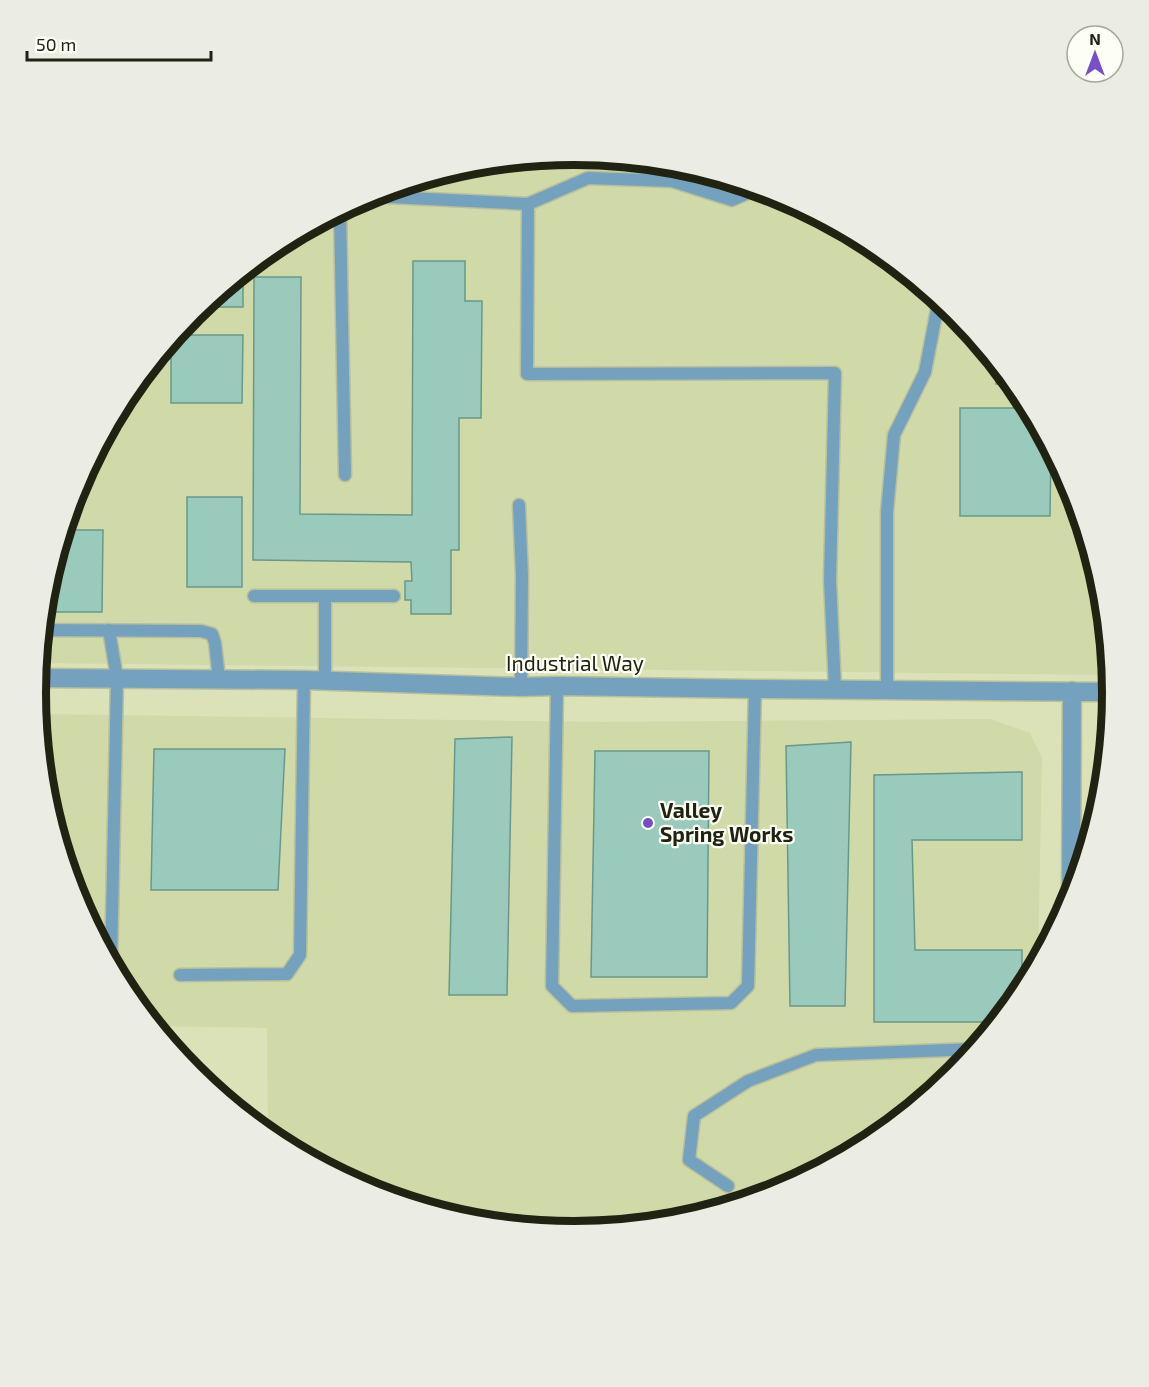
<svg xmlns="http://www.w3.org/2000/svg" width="1149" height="1387" font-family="'Exo 2',sans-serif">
<rect width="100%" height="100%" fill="#dbe2b8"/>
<path fill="#d0d9a8" d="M 575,155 L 680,165 L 781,196 L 874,246 L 956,313 L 1022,395 L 1072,488 L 1103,589 L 1111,675 L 39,663 L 46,588 L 77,487 L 127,394 L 194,312 L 276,246 L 369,196 L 470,165 Z
M 38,714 L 604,722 L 990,719 L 1030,733 L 1042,758 L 1038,962 L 1022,993 L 955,1075 L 873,1141 L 780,1191 L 679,1222 L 574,1232 L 469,1222 L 368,1191 L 275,1141 L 268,1135 L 267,1028 L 154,1026 L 127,992 L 77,899 L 46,798 Z"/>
<path fill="#99cabc" stroke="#69988b" stroke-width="1.5" d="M 413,261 L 465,261 L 465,301 L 482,301 L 481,418 L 459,418 L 459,550 L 451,550 L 451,614 L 411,614 L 411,600 L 405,600 L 405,581 L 412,581 L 411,562 L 253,560 L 254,277 L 301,277 L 300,514 L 412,515 Z
M 243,272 L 243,307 L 200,307 Z
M 176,335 L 243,335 L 242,403 L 171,403 L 171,340 Z
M 996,363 L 1014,384 L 996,384 Z
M 960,408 L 1030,408 L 1051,449 L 1050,516 L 960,516 Z
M 75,494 L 75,530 L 103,530 L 102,612 L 44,612 L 46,588 Z
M 187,497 L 242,497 L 242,587 L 187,587 Z
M 512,737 L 507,995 L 449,995 L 455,739 Z
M 851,742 L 845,1006 L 790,1006 L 786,746 Z
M 154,749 L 285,749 L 278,890 L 151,890 Z
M 595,751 L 709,751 L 707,977 L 591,977 Z
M 1022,772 L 1022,840 L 912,840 L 915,950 L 1022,950 L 1022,993 L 998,1022 L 874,1022 L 874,775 Z"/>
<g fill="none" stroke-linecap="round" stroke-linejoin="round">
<g stroke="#b9bf9a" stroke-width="15">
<path id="lane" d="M 368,196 L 528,204 L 527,374 L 835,373 L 830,580 L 835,689
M 528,204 L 588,178 L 672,181 L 732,200 L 757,189
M 340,211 L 345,475
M 519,505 L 522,576 L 521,687
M 254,596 L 394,596
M 325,596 L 325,681
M 42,630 L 201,631 L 212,634 L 215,643 L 219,679
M 109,630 L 117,678 L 111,964
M 557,686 L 552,986 L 572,1006 L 731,1003 L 748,986 L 755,689
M 887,690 L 887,512 L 894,435 L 925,372 L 939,299
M 1072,846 L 1088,846
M 180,975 L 287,974 L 300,955 L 304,680
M 728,1186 L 689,1160 L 694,1116 L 748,1081 L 816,1055 L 976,1049"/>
</g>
<g stroke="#b9bf9a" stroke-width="21">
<path id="street" d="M 38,678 L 304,680 L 521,687 L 557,686 L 755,689 L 1113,692
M 1071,901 L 1072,691"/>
</g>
<use href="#lane" stroke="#74a2be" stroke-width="12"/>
<use href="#street" stroke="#74a2be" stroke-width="18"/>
</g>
<circle fill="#784fc8" stroke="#fdfff6" stroke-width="2" cx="648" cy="823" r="6"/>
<g text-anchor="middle" stroke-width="4.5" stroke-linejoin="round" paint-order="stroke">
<g font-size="21" fill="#202212" stroke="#fdfff6">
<text x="575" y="671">Industrial Way</text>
</g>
<g font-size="21" font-weight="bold" fill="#202212" stroke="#fdfff6" text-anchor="start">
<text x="660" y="818">Valley<tspan x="660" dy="24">Spring Works</tspan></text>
</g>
</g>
<path d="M0 0H1149V1387H0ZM46 693a528 528 0 1 1 1056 0a528 528 0 1 1-1056 0Z" fill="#ebede4" fill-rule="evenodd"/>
<path fill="none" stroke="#202212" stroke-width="8" d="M46 693a528 528 0 1 1 1056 0a528 528 0 1 1-1056 0Z"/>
<g transform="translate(1095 54)"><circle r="28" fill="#fdfff6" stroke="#a5a79b" stroke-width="1.5"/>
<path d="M0-4.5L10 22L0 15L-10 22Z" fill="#784fc8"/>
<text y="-9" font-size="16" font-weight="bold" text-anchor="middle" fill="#202212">N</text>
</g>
<path d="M27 51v9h184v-9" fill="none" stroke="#202212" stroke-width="3"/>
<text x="36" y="51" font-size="18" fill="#202212" stroke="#fdfff6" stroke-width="4.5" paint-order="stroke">50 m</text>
</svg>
